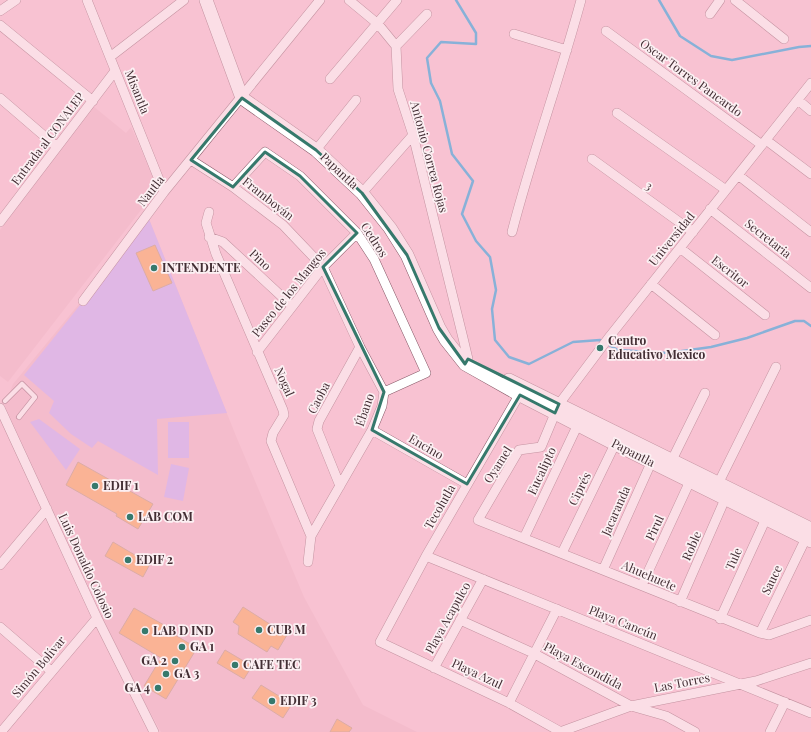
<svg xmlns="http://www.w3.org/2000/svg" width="811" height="732" font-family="'Playfair Display',serif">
<rect width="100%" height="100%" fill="#f8c2d2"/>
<path fill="#f0b3c6" d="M 93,106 L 126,133 L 131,127 L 158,188 L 8,382 L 0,376 L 0,230 Z
M 149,219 L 236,436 L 304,597 L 363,705 L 417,732 L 161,732 L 97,615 L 4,408 L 13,384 Z"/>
<path fill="#c4a8fc" d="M 149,219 L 227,413 L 157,419 L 158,475 L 98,441 L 92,448 L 71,434 L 49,413 L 54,401 L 24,375 Z
M 39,419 L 80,449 L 66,470 L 30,422 Z
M 168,422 L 189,422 L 189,458 L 168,458 Z
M 171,464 L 189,468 L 183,501 L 164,497 Z"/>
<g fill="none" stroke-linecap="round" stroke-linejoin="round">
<path stroke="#019ce1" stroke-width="2.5" d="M 456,0 L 476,33 L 476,44 L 441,42 L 427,58 L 431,83 L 440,101 L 452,154 L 473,181 L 462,214 L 476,241 L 490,257 L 496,290 L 492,309 L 495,340 L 509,357 L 529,364 L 573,342 L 600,340 L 603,341
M 659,0 L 680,36 L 711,56 L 732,60 L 799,47 L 811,46
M 607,344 L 618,350 L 668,353 L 711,347 L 747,338 L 795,321 L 804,321 L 811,326"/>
</g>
<path fill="#fd9f4d" stroke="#b99172" d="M 155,245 L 172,283 L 153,291 L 136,253 Z
M 78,462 L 153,504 L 138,529 L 116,516 L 117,514 L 66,485 Z
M 113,542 L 150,564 L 143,577 L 105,556 Z
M 243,607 L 287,635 L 278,650 L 271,646 L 267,652 L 238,634 L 239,626 L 233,622 Z
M 134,608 L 171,629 L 170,632 L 197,648 L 166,699 L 144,686 L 161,658 L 119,633 Z
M 225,650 L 252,666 L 244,679 L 217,663 Z
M 261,685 L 292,704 L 283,718 L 252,698 Z
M 337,719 L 352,728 L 349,732 L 330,732 Z"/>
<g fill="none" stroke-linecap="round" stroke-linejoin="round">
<g stroke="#885968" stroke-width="6">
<path id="lane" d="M 5,401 L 22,384 L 35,397 L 19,417"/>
</g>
<g stroke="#885968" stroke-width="10">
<path id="street" d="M 87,0 L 164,192
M 349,0 L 378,24 L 396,46 L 398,89 L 413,135 L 463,338 L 468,359 L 465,364
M 735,0 L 784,39
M 0,11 L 16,0
M 710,14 L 720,0
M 0,25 L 93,101
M 606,31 L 762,145
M 514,34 L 567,50
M 396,46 L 427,14
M 110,57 L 184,0
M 330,79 L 397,0
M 811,83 L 610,336 L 559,404 L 541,447 L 519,450 L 478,520 L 760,633 L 769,635 L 811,620
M 0,98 L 57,147
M 798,100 L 811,111
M 617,113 L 726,190
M 766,140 L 811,174
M 316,150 L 356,100
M 592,159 L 693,232
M 191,160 L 233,187 L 283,225 L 323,267 L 360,347 L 384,392 L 382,406 L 372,430 L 311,536
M 738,175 L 811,232
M 233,187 L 265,152 L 300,176 L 357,233 L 374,259 L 426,373 L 384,392
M 362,193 L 413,135
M 710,209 L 811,288
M 209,212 L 206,223 L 216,254 L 283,410 L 284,415 L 273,433 L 271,441 L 311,536 L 308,562
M 0,222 L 115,71
M 512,232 C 532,154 560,78 581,0
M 209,237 L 223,242 L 292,306
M 680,248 L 765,315
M 651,284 L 715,335
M 83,301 L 164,192 L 320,0
M 257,352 L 323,267 L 357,233
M 522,390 L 426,556 L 380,642 L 509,703 L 561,732
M 0,408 L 97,618 L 154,732
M 372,430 L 467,484
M 672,460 L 705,393
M 718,484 L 776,367
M 340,486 L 317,429 L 319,421 L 360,347
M 524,538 L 580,420
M 562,553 L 617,440
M 426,556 L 811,713
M 0,565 L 47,509
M 603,570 L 651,463
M 642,585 L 690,481
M 680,602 L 725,499
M 720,619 L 768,514
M 460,620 L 533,653 L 631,706 L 666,716 L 695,732
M 0,627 L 51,671
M 760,633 L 806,538
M 434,668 L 483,579
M 509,703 L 557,609
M 1,732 L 97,618
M 560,732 L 631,706 L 756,681 L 811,663
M 770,732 L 785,702"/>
</g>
<g stroke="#885968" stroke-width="14">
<path id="secondary" d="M 206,0 L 242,98 L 316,150 L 362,193 L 390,228 L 407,255 L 439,328 L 446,340 L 465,364 L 520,395 L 615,444 L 811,541
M 509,380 L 811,529"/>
</g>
<use href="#lane" stroke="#fff" stroke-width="4.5"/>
<use href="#street" stroke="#fff" stroke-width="9"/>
<use href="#secondary" stroke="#fff" stroke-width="13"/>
</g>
<path d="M0 0H811V732H0ZM 242,98 L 316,150 L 362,193 L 407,255 L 439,328 L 465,364 L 468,359 L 559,404 L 555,413 L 520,395 L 467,484 L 372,430 L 384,392 L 323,267 L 357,233 L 300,176 L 265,152 L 233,187 L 191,160 Z" fill="#f8c2d2" fill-opacity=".55" fill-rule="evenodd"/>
<path fill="none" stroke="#36796c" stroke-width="3" stroke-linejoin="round" d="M 242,98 L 316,150 L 362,193 L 407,255 L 439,328 L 465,364 L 468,359 L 559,404 L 555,413 L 520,395 L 467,484 L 372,430 L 384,392 L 323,267 L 357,233 L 300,176 L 265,152 L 233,187 L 191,160 Z"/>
<g fill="#36796c" stroke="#fcf0f3" stroke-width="1.5">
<circle cx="154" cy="268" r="4"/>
<circle cx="600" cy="348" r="4"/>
<circle cx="95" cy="486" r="4"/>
<circle cx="130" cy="517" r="4"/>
<circle cx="128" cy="560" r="4"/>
<circle cx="259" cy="630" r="4"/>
<circle cx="145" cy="631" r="4"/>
<circle cx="182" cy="647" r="4"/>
<circle cx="175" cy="661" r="4"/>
<circle cx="235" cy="665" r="4"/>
<circle cx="166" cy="674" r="4"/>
<circle cx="158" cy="688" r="4"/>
<circle cx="272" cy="701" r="4"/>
</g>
<g text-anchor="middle" stroke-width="3.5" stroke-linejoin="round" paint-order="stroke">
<g font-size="12" fill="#432e34" stroke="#fcf0f3">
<text transform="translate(691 78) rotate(36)" y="4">Oscar Torres Pancardo</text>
<text transform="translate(137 92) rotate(68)" y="4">Misantla</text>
<text transform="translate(48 139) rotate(-53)" y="4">Entrada al CONALEP</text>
<text transform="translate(429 157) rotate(75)" y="4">Antonio Correa Rojas</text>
<text transform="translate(339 171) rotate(43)" y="4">Papantla</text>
<text transform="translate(649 186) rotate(36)" y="4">3</text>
<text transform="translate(151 191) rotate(-52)" y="4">Nautla</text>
<text transform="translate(268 199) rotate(38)" y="4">Framboyán</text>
<text transform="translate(672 239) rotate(-51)" y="4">Universidad</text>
<text transform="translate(768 239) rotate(38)" y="4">Secretaria</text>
<text transform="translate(374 240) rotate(57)" y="4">Cedros</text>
<text transform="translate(260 260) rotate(43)" y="4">Pino</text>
<text transform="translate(730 272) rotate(38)" y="4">Escritor</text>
<text transform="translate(289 293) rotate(-51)" y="4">Paseo de los Mangos</text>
<text transform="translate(284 382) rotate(66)" y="4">Nogal</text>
<text transform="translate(319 398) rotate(-62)" y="4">Caoba</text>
<text transform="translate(365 410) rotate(-71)" y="4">Ébano</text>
<text transform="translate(426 447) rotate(30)" y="4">Encino</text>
<text transform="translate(633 453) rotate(27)" y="4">Papantla</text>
<text transform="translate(498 465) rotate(-57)" y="4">Oyamel</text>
<text transform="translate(542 471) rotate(-65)" y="4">Eucalipto</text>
<text transform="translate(580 489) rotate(-64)" y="4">Ciprés</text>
<text transform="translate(440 507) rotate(-60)" y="4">Tecolutla</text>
<text transform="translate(616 511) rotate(-66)" y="4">Jacaranda</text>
<text transform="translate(655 528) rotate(-65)" y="4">Pirul</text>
<text transform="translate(692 546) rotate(-66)" y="4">Roble</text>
<text transform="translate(734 559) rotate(-66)" y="4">Tule</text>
<text transform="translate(86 566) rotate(65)" y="4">Luis Donaldo Colosio</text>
<text transform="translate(649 576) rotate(23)" y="4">Ahuehuete</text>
<text transform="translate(772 580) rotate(-64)" y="4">Sauce</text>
<text transform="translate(448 618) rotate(-61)" y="4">Playa Acapulco</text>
<text transform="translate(623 623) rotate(22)" y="4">Playa Cancún</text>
<text transform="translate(583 666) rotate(28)" y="4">Playa Escondida</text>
<text transform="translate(39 667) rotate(-50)" y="4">Simón Bolívar</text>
<text transform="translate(477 674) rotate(25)" y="4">Playa Azul</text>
<text transform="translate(682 683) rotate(-11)" y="4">Las Torres</text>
</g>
<g font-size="12" font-weight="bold" fill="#432e34" stroke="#fcf0f3" text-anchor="start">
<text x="162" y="272">INTENDENTE</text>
<text x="608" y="345">Centro<tspan x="608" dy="14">Educativo Mexico</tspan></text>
<text x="103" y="490">EDIF 1</text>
<text x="138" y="521">LAB COM</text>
<text x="136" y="564">EDIF 2</text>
<text x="267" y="634">CUB M</text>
<text x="153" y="635">LAB D IND</text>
<text x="190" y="651">GA 1</text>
<text x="167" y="665" text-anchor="end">GA 2</text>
<text x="243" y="669">CAFE TEC</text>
<text x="174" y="678">GA 3</text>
<text x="150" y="692" text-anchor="end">GA 4</text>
<text x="280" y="705">EDIF 3</text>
</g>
</g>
</svg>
